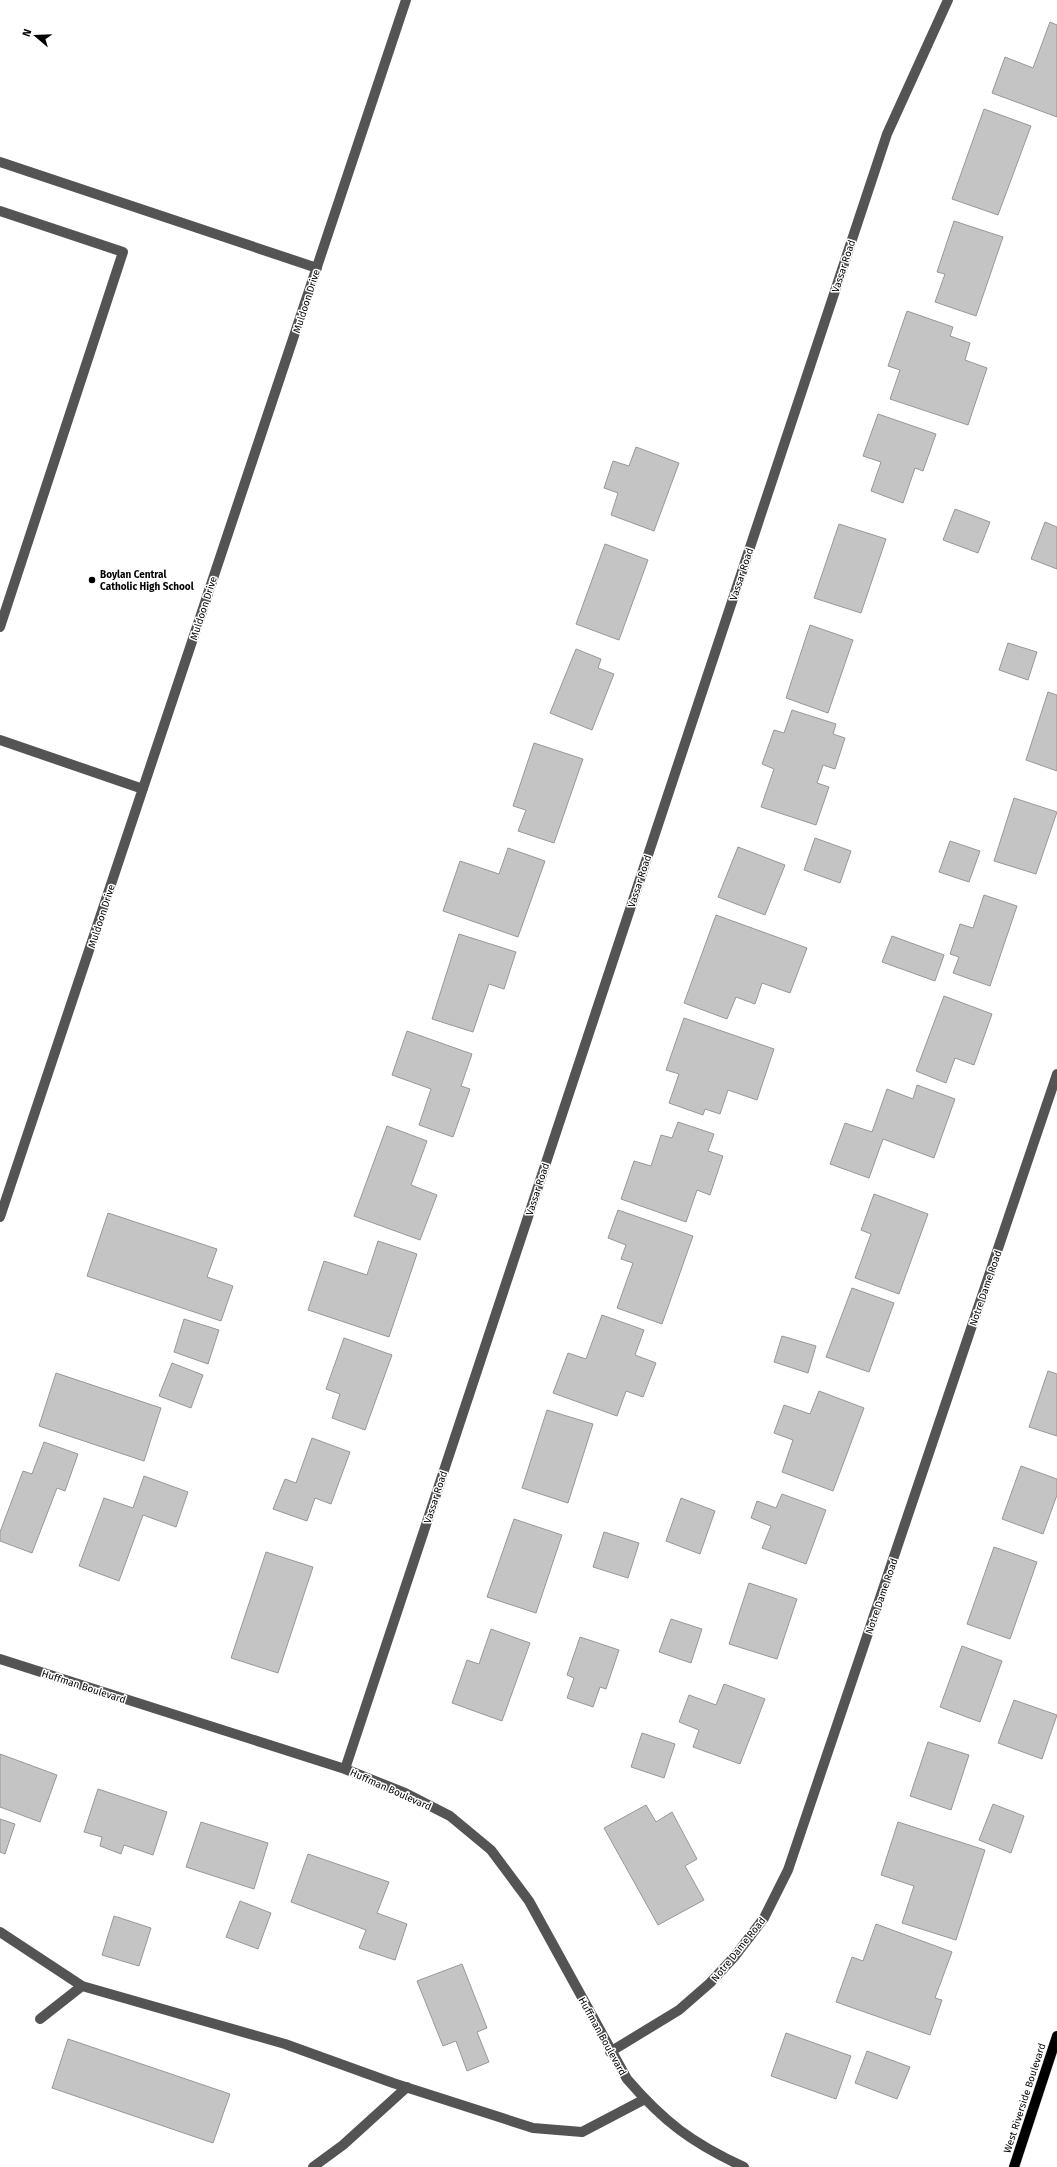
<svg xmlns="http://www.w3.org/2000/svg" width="1057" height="2167" font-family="'Fira Sans',sans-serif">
<rect width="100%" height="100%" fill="#fff"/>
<path fill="#c4c4c4" stroke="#989898" d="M 1050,22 L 1057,25 L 1057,117 L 992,93 L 1005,57 L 1033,68 Z
M 984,109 L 1031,126 L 998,215 L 952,199 Z
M 954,221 L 1003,237 L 976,316 L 935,302 L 945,274 L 937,272 Z
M 907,311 L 953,327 L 950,336 L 970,343 L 965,360 L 987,368 L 968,425 L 890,399 L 900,370 L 888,366 Z
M 878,414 L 936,434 L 923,471 L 915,468 L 903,503 L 871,491 L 881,462 L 863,456 Z
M 636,447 L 679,463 L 654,531 L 611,515 L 618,493 L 604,488 L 613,461 L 629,466 Z
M 955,509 L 990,522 L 978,553 L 943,540 Z
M 1045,522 L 1057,527 L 1057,569 L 1031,559 Z
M 839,524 L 886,539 L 861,613 L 814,598 Z
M 605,544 L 648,560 L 619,640 L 576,624 Z
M 810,625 L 853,640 L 828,713 L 786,698 Z
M 1008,643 L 1037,652 L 1028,680 L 999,670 Z
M 576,649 L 601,659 L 598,668 L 614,674 L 592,730 L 550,713 Z
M 1048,692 L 1057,695 L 1057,771 L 1026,760 Z
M 792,710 L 836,724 L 833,734 L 845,738 L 835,769 L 823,765 L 817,783 L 829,787 L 816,825 L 761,807 L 774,769 L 762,764 L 774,730 L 784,733 Z
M 534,743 L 583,759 L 554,843 L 518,831 L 526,810 L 513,806 Z
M 1014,798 L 1057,812 L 1036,874 L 994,861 Z
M 815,838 L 851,851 L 840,883 L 804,870 Z
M 950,841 L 980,851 L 969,882 L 939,872 Z
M 738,847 L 785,865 L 765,915 L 718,897 Z
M 508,848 L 545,861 L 518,937 L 443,911 L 460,861 L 499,874 Z
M 984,895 L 1017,906 L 990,986 L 953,973 L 959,957 L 950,954 L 960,924 L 973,928 Z
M 716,915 L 807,948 L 790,993 L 762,983 L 755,1004 L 736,997 L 727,1019 L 684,1003 Z
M 459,934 L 516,952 L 504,989 L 489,984 L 473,1032 L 432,1019 Z
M 892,936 L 944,955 L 935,981 L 882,962 Z
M 944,996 L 992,1014 L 974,1065 L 955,1058 L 946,1083 L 916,1071 Z
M 684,1018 L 774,1049 L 757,1100 L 728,1090 L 720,1114 L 705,1109 L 703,1115 L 669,1103 L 679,1074 L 666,1070 Z
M 407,1031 L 472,1054 L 461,1086 L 470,1089 L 453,1137 L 419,1125 L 431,1089 L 392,1075 Z
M 917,1085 L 955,1099 L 934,1158 L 883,1139 L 869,1178 L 830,1164 L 845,1123 L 872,1132 L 887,1089 L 913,1099 Z
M 678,1122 L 714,1134 L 708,1151 L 723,1156 L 710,1195 L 697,1190 L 686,1222 L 621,1199 L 634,1161 L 651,1166 L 661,1135 L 672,1138 Z
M 387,1126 L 427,1141 L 411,1185 L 437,1195 L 420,1240 L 354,1216 Z
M 874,1194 L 928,1214 L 899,1294 L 855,1278 L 871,1234 L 861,1230 Z
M 618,1210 L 693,1236 L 662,1324 L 617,1308 L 633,1263 L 621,1259 L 626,1245 L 608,1238 Z
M 108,1213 L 217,1249 L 207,1277 L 233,1286 L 221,1321 L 87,1276 Z
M 378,1241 L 417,1254 L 389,1337 L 308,1310 L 324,1261 L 367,1275 Z
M 852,1288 L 894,1303 L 869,1372 L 826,1357 Z
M 602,1315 L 644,1330 L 635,1355 L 656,1363 L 643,1397 L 626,1391 L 617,1416 L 553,1393 L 568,1353 L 586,1359 Z
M 184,1319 L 219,1330 L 208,1364 L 174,1352 Z
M 782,1336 L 816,1346 L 808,1373 L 774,1362 Z
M 344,1338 L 392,1355 L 365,1430 L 332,1418 L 340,1394 L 326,1389 Z
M 172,1363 L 203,1375 L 191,1408 L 159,1396 Z
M 1048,1371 L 1057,1374 L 1057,1436 L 1029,1427 Z
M 56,1373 L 161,1408 L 144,1461 L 39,1426 Z
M 819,1391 L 864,1408 L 833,1491 L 782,1472 L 793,1440 L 774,1433 L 784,1405 L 810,1414 Z
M 547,1410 L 593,1424 L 568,1503 L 522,1488 Z
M 312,1438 L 350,1452 L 331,1504 L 315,1498 L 307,1521 L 273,1509 L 285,1479 L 296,1483 Z
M 44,1442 L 78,1454 L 65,1491 L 57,1488 L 32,1553 L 0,1541 L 0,1532 L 23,1471 L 32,1474 Z
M 1021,1466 L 1057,1479 L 1057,1495 L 1043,1534 L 1002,1519 Z
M 144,1476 L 188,1492 L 176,1527 L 143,1515 L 119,1581 L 79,1566 L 104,1498 L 133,1508 Z
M 782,1494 L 826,1510 L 806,1564 L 762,1548 L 771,1526 L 751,1518 L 757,1501 L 776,1508 Z
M 681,1498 L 715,1511 L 700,1554 L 666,1541 Z
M 514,1519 L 562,1535 L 536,1613 L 487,1597 Z
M 604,1532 L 639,1543 L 628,1578 L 593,1567 Z
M 994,1547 L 1037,1562 L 1010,1639 L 967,1624 Z
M 266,1552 L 313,1567 L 278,1673 L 231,1658 Z
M 749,1583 L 797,1599 L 777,1659 L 729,1644 Z
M 671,1619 L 702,1629 L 691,1663 L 659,1652 Z
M 491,1629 L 530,1643 L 502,1721 L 452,1703 L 467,1660 L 479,1664 Z
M 580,1637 L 619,1650 L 606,1689 L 600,1687 L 593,1707 L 567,1698 L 574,1678 L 567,1675 Z
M 962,1646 L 1002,1661 L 980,1722 L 940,1707 Z
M 724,1684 L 765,1699 L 740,1764 L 693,1747 L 699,1730 L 679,1722 L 689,1695 L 716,1705 Z
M 1014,1700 L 1057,1715 L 1042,1759 L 998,1743 Z
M 642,1733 L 675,1744 L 664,1778 L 631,1767 Z
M 928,1742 L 969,1755 L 951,1810 L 910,1796 Z
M 0,1754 L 57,1775 L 40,1822 L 0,1807 Z
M 98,1789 L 167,1812 L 153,1855 L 124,1845 L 121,1854 L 100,1846 L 102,1837 L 84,1832 Z
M 993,1804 L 1024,1816 L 1011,1853 L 979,1840 Z
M 646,1805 L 656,1822 L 672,1812 L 697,1859 L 685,1866 L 704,1900 L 658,1925 L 604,1828 Z
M 0,1819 L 15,1824 L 5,1854 L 0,1852 Z
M 201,1822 L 268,1843 L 254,1889 L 186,1867 Z
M 898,1822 L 985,1850 L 956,1940 L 902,1923 L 914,1886 L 881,1875 Z
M 308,1854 L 389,1882 L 377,1913 L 407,1924 L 395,1960 L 359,1948 L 366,1930 L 291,1902 Z
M 240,1901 L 271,1913 L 258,1949 L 226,1937 Z
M 114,1916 L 151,1928 L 139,1966 L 102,1955 Z
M 876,1924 L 952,1952 L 935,1998 L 942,2000 L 930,2035 L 836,2002 L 852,1957 L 863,1961 Z
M 462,1964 L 487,2028 L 477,2032 L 489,2062 L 467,2071 L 456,2041 L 443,2046 L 417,1981 Z
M 786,2033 L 851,2056 L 836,2099 L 771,2076 Z
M 68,2039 L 230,2094 L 213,2143 L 52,2088 Z
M 867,2051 L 910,2067 L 897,2099 L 855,2083 Z"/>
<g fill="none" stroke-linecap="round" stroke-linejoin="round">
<g stroke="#dbdbdb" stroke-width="11">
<path id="major" d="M 1014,2167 L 1057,2036"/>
</g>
<path stroke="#545454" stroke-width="10" d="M 0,162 L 317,268
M 0,211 L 123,252 L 0,627
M 0,740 L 143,789
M 0,1217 L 406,0
M 0,1659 L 345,1769 L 405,1793 L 450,1816 L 491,1850 L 529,1901 L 627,2079 C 664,2122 692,2143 744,2167
M 345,1769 L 887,134 L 948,0
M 0,1932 L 82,1986
M 40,2019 L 82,1986 L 285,2044 L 393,2083 L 533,2128 L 582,2132 L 645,2099
M 610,2052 L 679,2010 L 710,1983 L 735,1956 L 764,1918 L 788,1870 L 1057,1074
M 313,2167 L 343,2145 L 407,2087"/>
<use href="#major" stroke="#000" stroke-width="10"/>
</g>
<circle fill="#000" stroke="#fff" stroke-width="1.5" cx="92" cy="580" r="4"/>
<g text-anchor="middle" stroke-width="3" stroke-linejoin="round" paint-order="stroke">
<g font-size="10" fill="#000" stroke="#fff">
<text transform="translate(843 266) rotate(-72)" y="4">Vassar Road</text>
<text transform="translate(306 301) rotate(-72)" y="4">Muldoon Drive</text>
<text transform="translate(741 574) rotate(-72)" y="4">Vassar Road</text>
<text transform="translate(203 608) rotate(-72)" y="4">Muldoon Drive</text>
<text transform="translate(639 881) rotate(-72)" y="4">Vassar Road</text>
<text transform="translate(101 916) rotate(-72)" y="4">Muldoon Drive</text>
<text transform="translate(537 1189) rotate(-72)" y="4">Vassar Road</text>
<text transform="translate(985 1288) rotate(-71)" y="4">Notre Dame Road</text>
<text transform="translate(435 1497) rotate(-72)" y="4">Vassar Road</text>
<text transform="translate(881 1596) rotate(-71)" y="4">Notre Dame Road</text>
<text transform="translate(84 1686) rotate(18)" y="4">Huffman Boulevard</text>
<text transform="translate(391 1789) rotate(24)" y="4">Huffman Boulevard</text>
<text transform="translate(738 1949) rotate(-51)" y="4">Notre Dame Road</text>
<text transform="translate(603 2036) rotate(61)" y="4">Huffman Boulevard</text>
<text transform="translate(1024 2098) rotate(-72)" y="4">West Riverside Boulevard</text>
</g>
<g font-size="10" font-weight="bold" fill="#000" stroke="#fff" text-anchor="start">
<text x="100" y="578">Boylan Central<tspan x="100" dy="12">Catholic High School</tspan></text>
</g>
</g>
<g transform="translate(36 36) rotate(289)" stroke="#ffffff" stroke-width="3" paint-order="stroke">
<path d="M0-3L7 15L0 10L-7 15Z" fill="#000000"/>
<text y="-6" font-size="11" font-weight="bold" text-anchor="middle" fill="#000000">N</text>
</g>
</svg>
